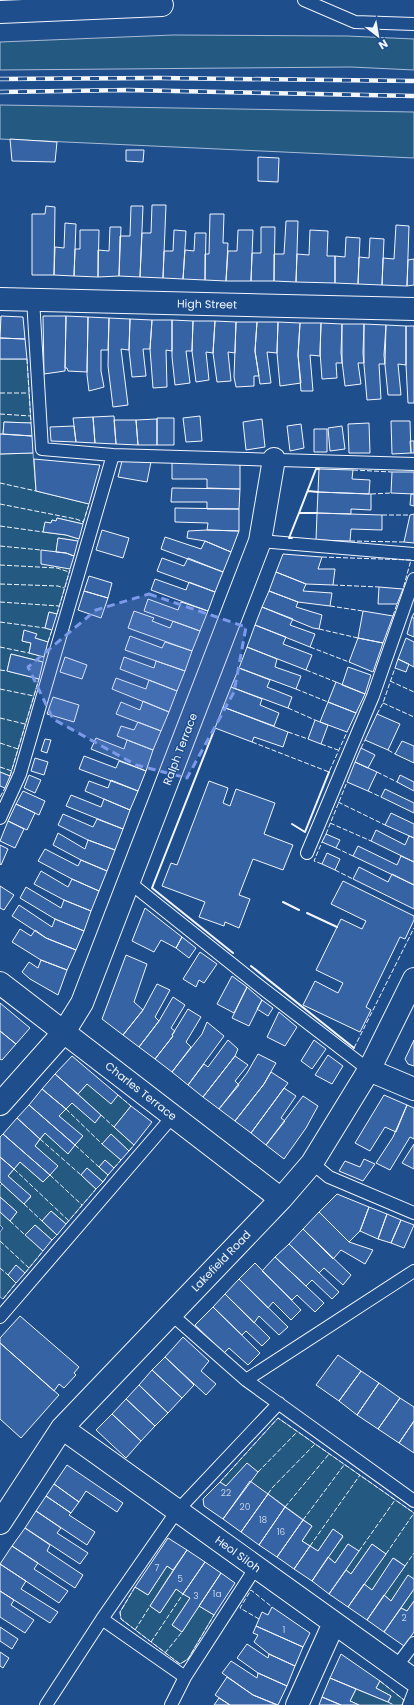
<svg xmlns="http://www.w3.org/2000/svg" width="414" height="1705" font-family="Poppins,sans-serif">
<rect width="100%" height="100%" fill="#1f4e8c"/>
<path fill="#245a82" stroke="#a8bbd7" d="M 173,35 L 347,36 L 414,39 L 414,70 L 351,67 L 0,70 L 0,42 Z
M 0,105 L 414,112 L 414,158 L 0,139 Z
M 0,316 L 0,359 L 27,359 L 31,423 L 4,422 L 3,434 L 0,434 Z
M 33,453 L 36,491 L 89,504 L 83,524 L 57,518 L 56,521 L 52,520 L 51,523 L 45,523 L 43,532 L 66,535 L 79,539 L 78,541 L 58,538 L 56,552 L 70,569 L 57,614 L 49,612 L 45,628 L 52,630 L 48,642 L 35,638 L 36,634 L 24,631 L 22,641 L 31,643 L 29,653 L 44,657 L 43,662 L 11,654 L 7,671 L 39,679 L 10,776 L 0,772 L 0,454 Z
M 87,1084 L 118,1095 L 131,1106 L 114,1127 L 134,1145 L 129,1151 L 111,1134 L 103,1144 L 121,1160 L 114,1168 L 105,1160 L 99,1167 L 108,1175 L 103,1182 L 87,1168 L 81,1175 L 96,1189 L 66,1224 L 51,1211 L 42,1221 L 57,1235 L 52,1240 L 35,1225 L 26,1235 L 43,1251 L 25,1273 L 8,1275 L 16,1283 L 3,1299 L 0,1297 L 0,1232 L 3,1228 L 0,1225 L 0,1212 L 10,1221 L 17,1212 L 0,1197 L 0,1186 L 2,1184 L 24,1204 L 31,1197 L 8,1176 L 20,1162 L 43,1182 L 57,1166 L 35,1146 L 45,1133 L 68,1153 L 82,1137 L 59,1116 L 72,1103 L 95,1122 L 101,1115 L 78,1094 Z
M 278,1418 L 414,1513 L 414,1579 L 408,1576 L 391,1601 L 384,1595 L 405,1566 L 394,1558 L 372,1590 L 364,1584 L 386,1554 L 372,1544 L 351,1574 L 346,1570 L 358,1551 L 348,1544 L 335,1563 L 328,1557 L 343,1537 L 333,1529 L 318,1551 L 302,1541 L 312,1526 L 268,1494 L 226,1486 L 220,1482 Z
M 167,1566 L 173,1570 L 150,1606 L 160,1613 L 176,1589 L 190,1598 L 172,1625 L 182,1632 L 199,1606 L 214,1615 L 188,1659 L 180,1664 L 121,1619 L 120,1612 L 135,1587 L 148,1595 Z
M 414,1589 L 414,1601 L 407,1611 L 401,1608 Z
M 380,1681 L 404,1700 L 402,1705 L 359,1705 L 350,1701 L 356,1689 L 388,1702 L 391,1696 L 376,1688 Z"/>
<path fill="#3563a3" stroke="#f2f6ff" d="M 10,139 L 57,142 L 55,162 L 12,161 Z
M 126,150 L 144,150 L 143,162 L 126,161 Z
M 258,157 L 279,158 L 278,182 L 258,181 Z
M 152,205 L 166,205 L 163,278 L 140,277 L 142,233 L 151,233 Z
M 46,206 L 55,207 L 54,275 L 32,275 L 32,214 L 45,214 Z
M 131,206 L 143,206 L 140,277 L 119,276 L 120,236 L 130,236 Z
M 210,214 L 224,214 L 223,243 L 228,243 L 226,281 L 205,280 L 205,254 L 209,254 Z
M 286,221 L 298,221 L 296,282 L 274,281 L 274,254 L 284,254 Z
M 65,223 L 76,224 L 74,276 L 54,275 L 55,247 L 64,248 Z
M 396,225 L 409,226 L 407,286 L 382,285 L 383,258 L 394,259 Z
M 110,227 L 121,227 L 119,276 L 98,277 L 98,250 L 109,251 Z
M 261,227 L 275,227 L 274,281 L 251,281 L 252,253 L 261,253 Z
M 80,230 L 99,230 L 98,277 L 74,276 L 75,249 L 80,249 Z
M 174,230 L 186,231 L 183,279 L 163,278 L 164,251 L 173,251 Z
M 238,230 L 253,230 L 251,281 L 226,281 L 228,251 L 237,251 Z
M 310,230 L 328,231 L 327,256 L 335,256 L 335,283 L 296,282 L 297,254 L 309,255 Z
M 195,233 L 206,233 L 205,280 L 183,279 L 185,250 L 194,251 Z
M 346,237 L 360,238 L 358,284 L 335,283 L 335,256 L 345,257 Z
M 370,238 L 384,239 L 382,285 L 358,284 L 359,257 L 369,258 Z
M 414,259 L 414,285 L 407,286 L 408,260 Z
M 1,316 L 23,317 L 25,339 L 0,338 Z
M 43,316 L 66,316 L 65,371 L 44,374 Z
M 66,316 L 88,317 L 87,372 L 68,371 L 67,368 L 65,368 Z
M 88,317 L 109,318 L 108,350 L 101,350 L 101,371 L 104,387 L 89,391 L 87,375 Z
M 109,318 L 130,319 L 129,350 L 121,349 L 128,405 L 113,407 L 108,366 Z
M 130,319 L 152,320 L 150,349 L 143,349 L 146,376 L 132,377 L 129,350 Z
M 152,320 L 172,320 L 172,351 L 166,350 L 167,387 L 153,388 L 150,349 Z
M 172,320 L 193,321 L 192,351 L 186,351 L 190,383 L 175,385 L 172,357 Z
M 193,321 L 215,321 L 213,353 L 206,352 L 209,380 L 196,382 L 192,351 Z
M 215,321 L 236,322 L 235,353 L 228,352 L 231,381 L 217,382 L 213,353 Z
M 236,322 L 257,322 L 255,351 L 259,376 L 254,376 L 254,386 L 236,387 L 234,377 Z
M 257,322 L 278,322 L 277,353 L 267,352 L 271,383 L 260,384 L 255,351 Z
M 278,322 L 300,323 L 298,355 L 301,383 L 280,386 L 277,353 Z
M 300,323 L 321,323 L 320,356 L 310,355 L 313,391 L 301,391 L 298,355 Z
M 321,323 L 342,324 L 342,363 L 336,363 L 337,378 L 322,379 L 320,352 Z
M 342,324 L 364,324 L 364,363 L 358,363 L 361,384 L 345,386 L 341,353 Z
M 364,324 L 386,325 L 385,364 L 379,364 L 381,399 L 367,400 L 363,353 Z
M 386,325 L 406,326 L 406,365 L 398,364 L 401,395 L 388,395 L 384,355 Z
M 406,326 L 414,326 L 414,403 L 408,403 L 406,365 Z
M 0,338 L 25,339 L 27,359 L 0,359 Z
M 114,416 L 116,444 L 95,443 L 93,417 Z
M 200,416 L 202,441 L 186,442 L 183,418 Z
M 93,417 L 95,443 L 76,442 L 73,418 Z
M 157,418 L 174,418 L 174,445 L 157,445 Z
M 157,419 L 157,445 L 138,445 L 136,420 Z
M 262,419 L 265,447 L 246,450 L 243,422 Z
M 114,420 L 136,420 L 138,445 L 116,444 Z
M 391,421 L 410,421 L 411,453 L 392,454 Z
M 4,422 L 31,423 L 32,436 L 3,434 Z
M 369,423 L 370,453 L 349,453 L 348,424 Z
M 301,424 L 304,448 L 290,451 L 287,426 Z
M 74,426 L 76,442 L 51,441 L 50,427 Z
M 342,426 L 345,449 L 330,451 L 328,428 Z
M 314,429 L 327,429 L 327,452 L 314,452 Z
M 0,434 L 32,436 L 33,453 L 0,454 Z
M 410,441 L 414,441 L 414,453 L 411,453 Z
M 34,459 L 100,465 L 89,504 L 36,491 Z
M 122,461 L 151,462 L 147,482 L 118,477 Z
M 172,462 L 240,464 L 240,489 L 207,488 L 207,479 L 172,479 Z
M 319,469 L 353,470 L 352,479 L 370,480 L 369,494 L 318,492 Z
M 392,472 L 414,472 L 414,494 L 391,493 Z
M 172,488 L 240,489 L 239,509 L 207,509 L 207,502 L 171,502 Z
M 318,492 L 371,494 L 371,510 L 351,509 L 351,514 L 317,513 Z
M 411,494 L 414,494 L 414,506 L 410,505 Z
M 175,508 L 239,509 L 239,531 L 207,530 L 208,523 L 175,522 Z
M 317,513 L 382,515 L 382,530 L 351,529 L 350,541 L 316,540 Z
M 414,514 L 414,543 L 404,542 L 410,515 Z
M 57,518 L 83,524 L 79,539 L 66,535 L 43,532 L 45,522 L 51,523 L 52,520 L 56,521 Z
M 102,530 L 129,538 L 123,558 L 96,550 Z
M 207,530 L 239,531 L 231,552 L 205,541 L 187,538 L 188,531 Z
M 165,537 L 201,549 L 205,541 L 231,552 L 223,572 L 161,549 Z
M 58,538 L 78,541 L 74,556 L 66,553 L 56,552 Z
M 41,550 L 66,553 L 74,556 L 70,569 L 41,564 Z
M 283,554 L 322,557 L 318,569 L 335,569 L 333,585 L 306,584 L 276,572 Z
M 162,558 L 184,566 L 188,558 L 223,572 L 215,592 L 157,571 Z
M 276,572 L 306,584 L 303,591 L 332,593 L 330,606 L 298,602 L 269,591 Z
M 89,576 L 112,583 L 108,598 L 84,591 Z
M 155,579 L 186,590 L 189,582 L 215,592 L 208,611 L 151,590 Z
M 379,587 L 403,589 L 397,604 L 378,604 Z
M 84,591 L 108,598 L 101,618 L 78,610 Z
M 269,591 L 298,602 L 296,607 L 322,615 L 319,629 L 313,628 L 262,607 Z
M 148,599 L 178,610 L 181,602 L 208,611 L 200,631 L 144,611 Z
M 262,607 L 293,619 L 290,625 L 315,634 L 310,647 L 255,625 Z
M 134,611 L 154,618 L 152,621 L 170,628 L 173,621 L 200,631 L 192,651 L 128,628 Z
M 363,611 L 393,616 L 383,643 L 358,638 Z
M 49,612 L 57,614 L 52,630 L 45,628 Z
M 412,617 L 414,618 L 414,637 L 407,634 Z
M 255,625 L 286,637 L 283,644 L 312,655 L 306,670 L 247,647 Z
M 24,630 L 37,634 L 35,638 L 48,642 L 44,657 L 29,653 L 31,643 L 22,641 Z
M 130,636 L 162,648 L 165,642 L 192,651 L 185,671 L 125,650 Z
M 358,638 L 383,643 L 373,672 L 349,662 Z
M 406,638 L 414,642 L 414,667 L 398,659 Z
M 247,647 L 277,659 L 275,667 L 301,676 L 296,689 L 239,668 Z
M 11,654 L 43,662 L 39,679 L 7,671 Z
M 65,657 L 87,665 L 82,679 L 60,672 Z
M 124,657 L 154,668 L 156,661 L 185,671 L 177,691 L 120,669 Z
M 398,659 L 409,664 L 406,672 L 395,668 Z
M 348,667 L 371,675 L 365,694 L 342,685 Z
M 239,668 L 270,680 L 267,687 L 292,697 L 288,708 L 231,687 Z
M 116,678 L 146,689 L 149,680 L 177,691 L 169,712 L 112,689 Z
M 336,682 L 365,694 L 356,713 L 328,702 Z
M 231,687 L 262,699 L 260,705 L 279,713 L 274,726 L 223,707 Z
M 53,697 L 79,705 L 74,722 L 47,714 Z
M 143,701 L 169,712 L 161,731 L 116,714 L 121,702 L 140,710 Z
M 328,702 L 356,713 L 347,732 L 320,722 Z
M 223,707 L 288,732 L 283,747 L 254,737 L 252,742 L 215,728 Z
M 377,714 L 400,724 L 388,750 L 365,740 Z
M 315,720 L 328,725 L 321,744 L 308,739 Z
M 138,722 L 161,731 L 153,750 L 117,736 L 121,726 L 134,730 Z
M 96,738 L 124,749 L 127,740 L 153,750 L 146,771 L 91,749 Z
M 45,739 L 51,740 L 47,753 L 41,751 Z
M 402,741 L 414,746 L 414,763 L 395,754 Z
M 361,748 L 375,755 L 368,768 L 355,762 Z
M 84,756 L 116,768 L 119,761 L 146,771 L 138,791 L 79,769 Z
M 35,758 L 48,762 L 44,775 L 31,771 Z
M 355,762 L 377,772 L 368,791 L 347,782 Z
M 0,772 L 10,776 L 5,788 L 0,786 Z
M 29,775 L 41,780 L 35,793 L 24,788 Z
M 400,775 L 414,782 L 414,791 L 397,782 Z
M 111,780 L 138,791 L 130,810 L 85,791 L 89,781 L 108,788 Z
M 209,781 L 228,788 L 223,803 L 230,806 L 236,789 L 275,803 L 264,834 L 293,845 L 283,870 L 253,859 L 239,895 L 250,899 L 239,928 L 225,922 L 224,926 L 199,917 L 205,902 L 162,886 L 171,863 L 177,865 Z
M 385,789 L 414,803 L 414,813 L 381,797 Z
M 23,791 L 45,801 L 39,815 L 16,804 Z
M 71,795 L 101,807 L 104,799 L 130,810 L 123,829 L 66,806 Z
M 16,804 L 35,813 L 27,830 L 8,821 Z
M 391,813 L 414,824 L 414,838 L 385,825 Z
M 63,814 L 93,827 L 97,819 L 123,829 L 115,850 L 88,840 L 58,825 Z
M 8,821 L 24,829 L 15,848 L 0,841 Z
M 376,830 L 405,845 L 409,836 L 414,838 L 414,862 L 371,841 Z
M 58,833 L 85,849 L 88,840 L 115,850 L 107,871 L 81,860 L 53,845 Z
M 326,834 L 340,840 L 336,848 L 322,842 Z
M 0,845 L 8,849 L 1,865 L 0,864 Z
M 358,846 L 397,865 L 401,856 L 414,862 L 414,885 L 353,856 Z
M 45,849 L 78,866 L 81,860 L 107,871 L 99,891 L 72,879 L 38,861 Z
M 327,853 L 340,859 L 335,870 L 322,864 Z
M 359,867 L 388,882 L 392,874 L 414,885 L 414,909 L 353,879 Z
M 41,871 L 68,887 L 72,879 L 99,891 L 91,911 L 64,900 L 34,884 Z
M 343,881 L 414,916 L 414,920 L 405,939 L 400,937 L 366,1007 L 371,1010 L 360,1032 L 303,1005 L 315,981 L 338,993 L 343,983 L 316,970 L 341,919 L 362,929 L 366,921 L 331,904 Z
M 0,886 L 14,895 L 4,910 L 0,908 Z
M 26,887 L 61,908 L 64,900 L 91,911 L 84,931 L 55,919 L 20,898 Z
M 19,905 L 52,927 L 55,919 L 84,931 L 76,950 L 46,938 L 12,916 Z
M 145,908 L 182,937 L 176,948 L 161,940 L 154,952 L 132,941 Z
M 20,929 L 31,936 L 35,930 L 46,938 L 76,950 L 67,970 L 41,960 L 12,942 Z
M 182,937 L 196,948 L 189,958 L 176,948 Z
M 200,952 L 217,964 L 204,983 L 199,980 L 196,987 L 183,979 Z
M 126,955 L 147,964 L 134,1002 L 143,1010 L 123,1035 L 102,1019 Z
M 41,960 L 67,970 L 58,995 L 30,979 L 22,972 L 29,962 L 38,968 Z
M 232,976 L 247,987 L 234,1013 L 217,1004 Z
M 157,984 L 170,990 L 155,1017 L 159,1021 L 139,1047 L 123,1035 L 143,1010 Z
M 247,987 L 262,1000 L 249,1026 L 232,1018 Z
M 173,997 L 185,1005 L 171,1028 L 175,1031 L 172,1035 L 173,1036 L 155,1059 L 139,1047 L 159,1021 Z
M 262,1000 L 273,1008 L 268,1016 L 257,1009 Z
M 0,1003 L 30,1028 L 16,1044 L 0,1031 Z
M 188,1009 L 201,1017 L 186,1042 L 191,1047 L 172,1072 L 155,1059 L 173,1036 L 172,1035 Z
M 279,1012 L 297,1027 L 285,1046 L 267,1037 Z
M 207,1022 L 224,1036 L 188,1085 L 172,1072 L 202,1034 Z
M 0,1031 L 16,1044 L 2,1060 L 0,1059 Z
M 228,1040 L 238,1049 L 235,1056 L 203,1097 L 188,1085 L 204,1064 L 208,1067 Z
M 314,1040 L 326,1049 L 312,1069 L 301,1061 Z
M 414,1040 L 414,1066 L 408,1064 L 405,1059 Z
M 258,1054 L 276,1063 L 264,1084 L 235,1121 L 219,1109 L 247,1073 Z
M 328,1055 L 343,1066 L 332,1084 L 315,1075 Z
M 72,1056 L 118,1095 L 111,1104 L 87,1084 L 78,1094 L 55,1074 Z
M 235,1056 L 248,1065 L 235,1081 L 239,1085 L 219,1109 L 203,1097 Z
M 271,1072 L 288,1083 L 251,1133 L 235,1121 L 264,1084 Z
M 55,1074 L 101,1115 L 95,1123 L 72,1103 L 66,1109 L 42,1089 Z
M 284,1088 L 296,1096 L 281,1118 L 285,1121 L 266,1145 L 251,1133 Z
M 42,1089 L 66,1109 L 59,1116 L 83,1136 L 75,1145 L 29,1105 Z
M 384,1095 L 407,1105 L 396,1132 L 385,1127 L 370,1151 L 355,1143 Z
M 303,1096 L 318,1106 L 306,1128 L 284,1159 L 266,1145 Z
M 29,1105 L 75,1145 L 68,1154 L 45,1133 L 40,1139 L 17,1118 Z
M 407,1105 L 414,1108 L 414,1139 L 410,1137 L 390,1170 L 376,1163 L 393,1137 Z
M 131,1106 L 152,1122 L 134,1145 L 114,1127 Z
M 17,1118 L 40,1139 L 35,1146 L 58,1166 L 50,1175 L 3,1134 Z
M 3,1134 L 50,1175 L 43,1182 L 20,1162 L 14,1169 L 0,1157 L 0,1137 Z
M 111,1134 L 129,1151 L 121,1160 L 102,1144 Z
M 414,1144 L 414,1169 L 402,1163 Z
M 0,1157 L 14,1169 L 8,1176 L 31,1196 L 24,1204 L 0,1182 Z
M 364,1159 L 375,1164 L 363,1181 L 339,1171 L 345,1161 L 360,1167 Z
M 105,1160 L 114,1168 L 108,1175 L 99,1167 Z
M 87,1168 L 103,1182 L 96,1189 L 81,1175 Z
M 337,1194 L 369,1207 L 360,1231 L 349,1242 L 319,1212 Z
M 0,1197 L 17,1212 L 10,1221 L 0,1212 Z
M 369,1207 L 387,1214 L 378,1239 L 360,1231 Z
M 51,1211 L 66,1224 L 57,1235 L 42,1221 Z
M 319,1212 L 349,1242 L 373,1250 L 365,1264 L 341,1250 L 333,1259 L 303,1229 Z
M 387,1214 L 401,1220 L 391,1243 L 378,1239 Z
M 401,1220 L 414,1225 L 404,1248 L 391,1243 Z
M 35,1225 L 52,1240 L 43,1251 L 25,1235 Z
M 303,1229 L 351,1275 L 343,1285 L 324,1268 L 319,1273 L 289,1244 Z
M 289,1244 L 339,1292 L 332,1299 L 312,1280 L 306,1286 L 275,1257 Z
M 275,1257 L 324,1303 L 315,1312 L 297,1295 L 292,1300 L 262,1271 Z
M 255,1263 L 301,1310 L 291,1320 L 273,1302 L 268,1308 L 239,1279 Z
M 16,1265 L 25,1273 L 16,1283 L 8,1275 Z
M 239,1279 L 288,1327 L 279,1335 L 259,1316 L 254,1323 L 225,1294 Z
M 225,1294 L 270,1338 L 262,1346 L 246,1331 L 242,1335 L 213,1307 Z
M 213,1307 L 260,1353 L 248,1365 L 229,1348 L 224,1353 L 195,1325 Z
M 20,1316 L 79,1367 L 74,1373 L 76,1375 L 64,1388 L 59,1384 L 54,1391 L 0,1343 L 0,1338 Z
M 183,1337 L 209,1361 L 201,1371 L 216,1384 L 206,1395 L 165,1357 Z
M 0,1343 L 59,1395 L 21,1438 L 0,1419 Z
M 338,1355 L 361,1371 L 339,1401 L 316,1385 Z
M 165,1357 L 194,1385 L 182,1398 L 152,1370 Z
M 152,1370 L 182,1398 L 168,1413 L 139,1385 Z
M 361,1371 L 379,1383 L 357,1415 L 339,1401 Z
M 379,1383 L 400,1398 L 378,1429 L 357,1415 Z
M 139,1385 L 168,1413 L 155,1426 L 126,1399 Z
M 400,1398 L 414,1407 L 414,1421 L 399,1443 L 378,1429 Z
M 126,1399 L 155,1426 L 141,1441 L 112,1414 Z
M 112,1414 L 141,1441 L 126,1458 L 96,1430 Z
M 414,1421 L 414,1453 L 399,1443 Z
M 247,1463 L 258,1472 L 223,1519 L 204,1506 L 203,1499 L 220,1482 L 226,1486 Z
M 67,1465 L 123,1503 L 117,1512 L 86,1491 L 79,1502 L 54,1484 Z
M 250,1481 L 268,1494 L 241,1532 L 223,1519 Z
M 54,1484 L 79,1502 L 71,1513 L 46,1496 Z
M 268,1494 L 285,1507 L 259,1545 L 241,1532 Z
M 46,1496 L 71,1513 L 69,1515 L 95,1532 L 87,1545 L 36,1511 Z
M 285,1507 L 303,1520 L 277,1557 L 259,1545 Z
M 36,1511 L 61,1528 L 57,1533 L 88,1553 L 80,1564 L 25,1528 Z
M 303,1520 L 312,1526 L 302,1541 L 310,1546 L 294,1569 L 277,1557 Z
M 25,1528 L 50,1545 L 47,1551 L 83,1575 L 75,1588 L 12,1546 Z
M 333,1529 L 343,1536 L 312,1581 L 294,1569 L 310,1546 L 318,1551 Z
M 168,1538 L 187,1550 L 173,1570 L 167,1566 L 148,1595 L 135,1587 Z
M 348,1544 L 359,1551 L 329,1594 L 312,1581 L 328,1557 L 335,1563 Z
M 372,1544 L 386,1554 L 348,1607 L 329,1594 L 346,1570 L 351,1574 Z
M 12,1546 L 38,1563 L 34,1569 L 68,1591 L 59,1603 L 0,1564 Z
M 187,1550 L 205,1562 L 183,1594 L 176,1589 L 160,1613 L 150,1606 Z
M 393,1558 L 405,1566 L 367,1620 L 348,1607 L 364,1584 L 372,1590 Z
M 205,1562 L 221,1573 L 182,1632 L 172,1625 L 190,1598 L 183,1594 Z
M 0,1564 L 26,1581 L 21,1589 L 58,1612 L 50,1623 L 0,1591 Z
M 221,1573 L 235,1583 L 214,1615 L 199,1606 Z
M 408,1575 L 414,1579 L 414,1589 L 384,1632 L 367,1620 L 384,1595 L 391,1601 Z
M 0,1591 L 14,1600 L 11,1605 L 34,1620 L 25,1633 L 0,1617 Z
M 414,1601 L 414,1632 L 404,1646 L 384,1632 L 401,1608 L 407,1611 Z
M 272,1607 L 310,1633 L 303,1647 L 256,1626 L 262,1612 L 268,1615 Z
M 256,1626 L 303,1647 L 295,1666 L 269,1654 L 254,1642 L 258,1635 L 253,1633 Z
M 0,1627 L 18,1639 L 12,1649 L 0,1641 Z
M 247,1644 L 268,1658 L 269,1654 L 295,1666 L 287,1686 L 258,1673 L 237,1658 Z
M 0,1652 L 9,1658 L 3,1668 L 0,1666 Z
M 341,1654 L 380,1681 L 376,1688 L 391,1696 L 388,1702 L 330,1678 Z
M 231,1661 L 257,1678 L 258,1673 L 287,1686 L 278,1705 L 253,1695 L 222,1673 Z
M 227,1677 L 253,1695 L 277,1705 L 230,1705 L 215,1695 Z
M 330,1678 L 356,1689 L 350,1701 L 359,1705 L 341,1705 L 322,1697 Z
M 322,1697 L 341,1705 L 319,1705 Z
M 219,1698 L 230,1705 L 214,1705 Z"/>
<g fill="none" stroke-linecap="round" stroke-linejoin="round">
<g stroke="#f2f6ff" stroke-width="14">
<path id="service" d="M 304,0 L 355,22 L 414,24
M 33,299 L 42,449 L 113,455 L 414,464
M 260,541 L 414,554
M 0,818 L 20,774 L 113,455
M 307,853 L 373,696 L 414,579
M 129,882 L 262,988 L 369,1070
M 312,1163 L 329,1177 L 414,1213
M 171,1314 L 246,1380 L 414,1501
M 0,1317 L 173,1116
M 246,1380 L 414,1271
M 102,1619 L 185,1677
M 396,1667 L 414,1643
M 46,1705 L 102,1619 L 177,1511 L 279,1403
M 171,1705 L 185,1677 L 256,1567
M 409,1705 L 414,1692"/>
</g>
<g stroke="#f2f6ff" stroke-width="24">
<path id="minor" d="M 0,12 L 162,5
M 0,299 L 414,309
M 0,983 L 281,1199
M 369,1070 L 414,1089
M 0,1104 L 64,1032 L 82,1003 L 260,541 L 274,459
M 62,1428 L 414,1680
M 0,1523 L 62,1428 L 281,1199 L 312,1163 L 369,1070 L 414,979
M 297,1705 L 334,1623"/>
</g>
<use href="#service" stroke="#1f4e8c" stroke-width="12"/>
<use href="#minor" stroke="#1f4e8c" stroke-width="22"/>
<g stroke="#f2f6ff" stroke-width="4.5">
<path id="rail" d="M 0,79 L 159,78 L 414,81
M 0,92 L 128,90 L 414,96"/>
</g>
<use href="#rail" stroke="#1f4e8c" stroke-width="3" stroke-dasharray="9" stroke-linecap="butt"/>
<path stroke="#f2f6ff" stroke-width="1" stroke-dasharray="5 2" stroke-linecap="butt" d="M 27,359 L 31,423
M 0,393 L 29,393
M 0,414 L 31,416
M 353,470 L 392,472
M 0,483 L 36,491
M 371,494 L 391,493
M 0,504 L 76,519 L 84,522
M 382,515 L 410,515
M 83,523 L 89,504
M 0,526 L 43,532
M 350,541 L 404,542
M 0,546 L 41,550
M 322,557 L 411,560 L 403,589
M 0,565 L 57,568 L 69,572
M 0,584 L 58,586 L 64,588
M 333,585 L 379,587
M 0,602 L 59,606
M 330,606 L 363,611
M 57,614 L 70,570
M 393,616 L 397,604
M 412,617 L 414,613
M 0,622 L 45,628
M 319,629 L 358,638
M 48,642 L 52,630
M 0,647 L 29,653
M 310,647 L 349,662
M 0,670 L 7,671
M 306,670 L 336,682
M 390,681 L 414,692
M 0,689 L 34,696
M 296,689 L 328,702
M 383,703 L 414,717
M 288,708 L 315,720
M 377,714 L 383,703 L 395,668
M 0,718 L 25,724
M 288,732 L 308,739
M 252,742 L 329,772 L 347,732
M 0,743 L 18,749
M 321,744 L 338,750
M 361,748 L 365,740
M 388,750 L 395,754
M 0,767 L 12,771
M 377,772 L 397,782
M 10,776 L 39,679
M 368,791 L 381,797
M 0,797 L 5,788
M 338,802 L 385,825
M 330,823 L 371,841
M 326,834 L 347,782
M 336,848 L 353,856
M 322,864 L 314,861 L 322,842
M 335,870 L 353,879
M 354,1048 L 414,928
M 118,1095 L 131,1106
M 66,1109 L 102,1144
M 101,1115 L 114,1127
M 40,1139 L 81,1175
M 75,1145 L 99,1167
M 129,1151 L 134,1145
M 114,1168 L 121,1160
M 14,1169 L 69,1221
M 50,1175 L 82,1205
M 103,1182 L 108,1175
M 24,1204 L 42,1221
M 10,1221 L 25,1235
M 66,1224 L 96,1189
M 52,1240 L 57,1235
M 0,1241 L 29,1268
M 0,1268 L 8,1275
M 25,1273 L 43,1251
M 3,1299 L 16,1283
M 258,1472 L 297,1432
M 220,1482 L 278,1418 L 414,1513
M 268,1494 L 272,1488 L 315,1444
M 285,1507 L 329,1454
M 303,1520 L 344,1465
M 310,1546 L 360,1475
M 359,1551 L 395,1500
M 386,1554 L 414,1513
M 405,1566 L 414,1553
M 135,1587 L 120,1612 L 121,1619 L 180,1664 L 188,1659 L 214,1615
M 259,1619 L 240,1608 L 251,1590 L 272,1607
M 135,1630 L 150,1606
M 151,1642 L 183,1594
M 165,1653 L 182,1632
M 380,1681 L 404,1700 L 402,1705
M 388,1702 L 394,1705"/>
<path stroke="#f2f6ff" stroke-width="2" d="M 308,491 L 318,492
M 299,513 L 316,469 L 319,469
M 292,538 L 289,538 L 299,513 L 317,513
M 215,728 L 152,888 L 233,953
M 292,824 L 305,832 L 329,772
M 283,902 L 299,910
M 307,913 L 337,927
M 251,966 L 354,1048"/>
</g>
<path fill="#7d9aea" fill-opacity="0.2" stroke="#7d9aea" stroke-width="3" stroke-dasharray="8 5" stroke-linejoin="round" d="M 149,594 L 246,627 L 234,692 L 187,778 L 136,765 L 53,719 L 28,667 L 96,610 Z"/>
<g text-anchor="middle" stroke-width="3" stroke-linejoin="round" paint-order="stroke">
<g font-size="9" fill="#c3d1e8">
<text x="226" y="1496">22</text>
<text x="245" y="1510">20</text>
<text x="263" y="1523">18</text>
<text x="281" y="1535">16</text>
<text x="157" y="1571">7</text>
<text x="180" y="1582">5</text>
<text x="217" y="1597">1a</text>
<text x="196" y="1599">3</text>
<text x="404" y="1621">2</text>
<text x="284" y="1633">1</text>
</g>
<g font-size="11" fill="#f2f6ff" stroke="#1f4e8c">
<text transform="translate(207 304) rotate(1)" y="4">High Street</text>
<text transform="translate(180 749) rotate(-69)" y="4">Ralph Terrace</text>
<text transform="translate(141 1091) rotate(38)" y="4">Charles Terrace</text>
<text transform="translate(221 1261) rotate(-46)" y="4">Lakefield Road</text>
<text transform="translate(238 1554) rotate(36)" y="4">Heol Siloh</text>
</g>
</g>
<g transform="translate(378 36) rotate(149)" stroke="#1f4e8c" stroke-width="3" paint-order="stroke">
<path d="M0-3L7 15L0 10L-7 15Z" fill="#f2f6ff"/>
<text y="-6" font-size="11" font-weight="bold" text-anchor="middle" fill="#f2f6ff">N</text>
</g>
</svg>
